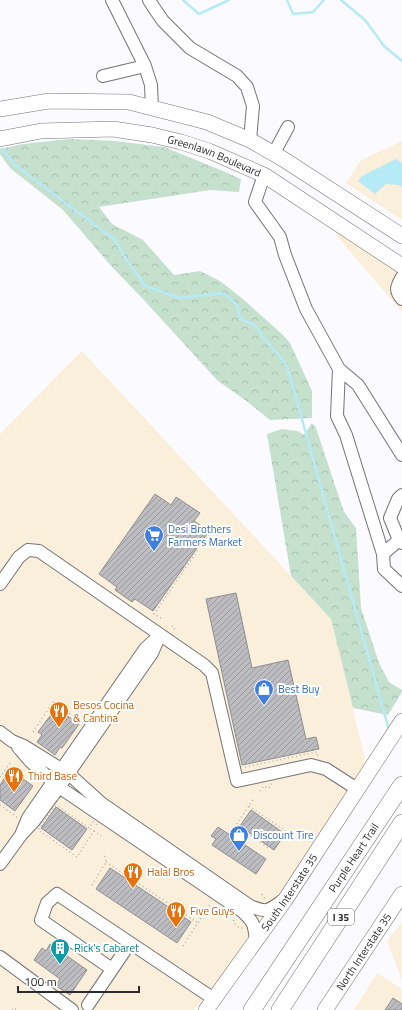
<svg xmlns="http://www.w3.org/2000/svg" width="402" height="1010" font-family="'Titillium Web',sans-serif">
<defs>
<pattern id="forest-crowns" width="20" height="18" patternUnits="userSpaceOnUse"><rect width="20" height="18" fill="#c6e0ce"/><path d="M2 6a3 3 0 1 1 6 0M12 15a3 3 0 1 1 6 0" fill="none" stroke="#aac0b1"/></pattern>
<pattern id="building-hatch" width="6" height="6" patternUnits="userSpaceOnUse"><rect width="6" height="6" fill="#bdbdc1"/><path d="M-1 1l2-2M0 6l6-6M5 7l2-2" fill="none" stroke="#9a9a9d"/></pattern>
</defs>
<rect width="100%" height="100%" fill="#fbfafe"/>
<path fill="#faefda" d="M 402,141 L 402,220 L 346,183 L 361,160 Z
M 336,231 L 402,274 L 402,312 L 336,235 Z
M 82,351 L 331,619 L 368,771 L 285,900 L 194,1010 L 0,1010 L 0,434 Z
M 402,922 L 402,980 L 387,941 Z
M 377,973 L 402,989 L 402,1010 L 354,1010 Z"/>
<path fill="url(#forest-crowns)" d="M 69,139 L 115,141 L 164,147 L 223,171 L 241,179 L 239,192 L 210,190 L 99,207 L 112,224 L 143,240 L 174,275 L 200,271 L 220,281 L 243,299 L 283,335 L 290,343 L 312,391 L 312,418 L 270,420 L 249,403 L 217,380 L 142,298 L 113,268 L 63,210 L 10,168 L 0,154 L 0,149 L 23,144 Z
M 312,423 L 316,428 L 344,512 L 356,528 L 361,608 L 379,663 L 389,682 L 402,690 L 402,692 L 388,715 L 353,708 L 331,619 L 291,576 L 267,434 L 282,429 L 298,431 L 304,435 Z"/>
<path fill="#b5eaf6" d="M 396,159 L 402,163 L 402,187 L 399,185 L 386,184 L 375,194 L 358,181 L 362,176 Z"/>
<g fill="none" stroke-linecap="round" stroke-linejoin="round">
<path stroke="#b5eaf6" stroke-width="2.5" d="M 183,0 L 199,14 L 229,0
M 287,0 L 293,14 L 313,12 L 324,0
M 341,0 L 365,20 L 384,46 L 402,61
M 2,149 L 15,165 L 115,240 L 124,256 L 145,286 L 180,298 L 223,293 L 237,305 L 240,319 L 253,324 L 287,366 L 389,730"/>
</g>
<path fill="url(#building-hatch)" stroke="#8e8e91" d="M 155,494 L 171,505 L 176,497 L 200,513 L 194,521 L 209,531 L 153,611 L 135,599 L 132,602 L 115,590 L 117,587 L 99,574 Z
M 236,593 L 252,668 L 288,660 L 306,739 L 316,737 L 319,749 L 242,765 L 206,599 Z
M 56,708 L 79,724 L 62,748 L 60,747 L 55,755 L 37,742 L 42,735 L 38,732 Z
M 10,770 L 33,786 L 15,811 L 0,800 L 0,785 Z
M 56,807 L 87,829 L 72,850 L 41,828 Z
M 251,810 L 285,834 L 274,850 L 240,826 Z
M 218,827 L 266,859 L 256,874 L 212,845 L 216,839 L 211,836 Z
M 110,868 L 191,922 L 177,943 L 96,889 Z
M 50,944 L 87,970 L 70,995 L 56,986 L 60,979 L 34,960 L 42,948 L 46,951 Z
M 393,998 L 402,1004 L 402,1010 L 385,1010 Z"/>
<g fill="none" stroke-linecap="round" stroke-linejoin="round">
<g stroke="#737376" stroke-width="14">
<path id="minor" d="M 112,0 L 145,66
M 149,0 L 154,8 L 163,21 L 190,48 L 237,76 L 247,87 L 253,106 L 250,140
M 103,76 L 145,66 L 151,85 L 152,108
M 274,153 L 288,127
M 264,175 L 255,202 L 280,237 L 285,255 L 306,309 L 339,369 L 358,385 L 402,455
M 402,277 C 397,286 394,290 402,299
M 339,369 L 337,416 L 346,435 L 383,554
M 402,495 L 398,499 L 390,518 L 399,540 L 402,543
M 399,540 L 383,554 L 384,569 L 402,586
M 0,584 L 19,557 L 28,550 L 39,551 L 204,665 L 212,673 L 237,781 L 311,765 L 326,769 L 357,789
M 160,635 L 152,653 L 59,787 L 34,821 L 21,835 L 28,818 L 145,649 Z
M 0,732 L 12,741 L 24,746 L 69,774 L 101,803 L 250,906 C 267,913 268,911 282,901
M 18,747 L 30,761 L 59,787 L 242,911 C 255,923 254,925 256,941
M 0,864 L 21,835
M 0,957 L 72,1010
M 112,969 L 41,920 L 47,903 L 57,894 L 214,999
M 88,1005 L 130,943"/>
</g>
<g stroke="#737376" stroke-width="16">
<g id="major">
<path d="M 0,109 L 49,101 L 129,102 L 207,122 L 250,140 L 283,159 L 402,236"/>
<path id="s1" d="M 0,139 L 41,131 L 113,129 L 152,135 L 181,142 L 209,151 L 264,175 L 402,266"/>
<path id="s2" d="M 206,1010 L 285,900 L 402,721"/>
<path id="s3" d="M 325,1010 L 402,894"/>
</g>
</g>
<g stroke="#737376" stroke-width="18">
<g id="highway">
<path id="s4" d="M 252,1010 L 402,785"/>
<path d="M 280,1010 L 402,823"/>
</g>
</g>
<path stroke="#b3b2b5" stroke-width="1.5" stroke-dasharray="1 3" stroke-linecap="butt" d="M 161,618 L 154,614 L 211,531
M 172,626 L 175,628 L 173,631
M 33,732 L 53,702 L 82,722
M 245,767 L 317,752 L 318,758
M 0,777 L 10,763
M 260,791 L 264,786 L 269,788 L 272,783
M 65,797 L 72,801 L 100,820 L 97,825 L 93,822 L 89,828 L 58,806 L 54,807 L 38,830 L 34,827 C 42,815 49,798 65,797 Z
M 253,800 L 236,825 L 270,849
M 0,805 L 18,818
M 249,806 L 287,832
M 40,831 L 77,857 L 94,831 L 89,828
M 94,831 L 101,836
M 106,862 L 198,923
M 92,885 L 106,862 L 104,853
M 262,894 L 265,899
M 209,906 L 212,903
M 233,916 C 233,923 237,928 243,928
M 183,946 L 203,915
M 12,1010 L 14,1008 L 17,1010"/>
<use href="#minor" stroke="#fff" stroke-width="12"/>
<use href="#major" stroke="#fff" stroke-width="15"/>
<use href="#highway" stroke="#fff" stroke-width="17"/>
</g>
<defs>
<g id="supermarket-pin" transform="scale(1)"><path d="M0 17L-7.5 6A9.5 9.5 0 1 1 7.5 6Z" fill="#3f7fe0" stroke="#fff"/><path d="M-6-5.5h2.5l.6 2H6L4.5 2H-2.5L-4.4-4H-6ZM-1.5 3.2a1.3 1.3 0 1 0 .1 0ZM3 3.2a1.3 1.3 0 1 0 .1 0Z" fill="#fff"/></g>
<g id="shop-pin" transform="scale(1)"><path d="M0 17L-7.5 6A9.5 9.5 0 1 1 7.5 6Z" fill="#3f7fe0" stroke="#fff"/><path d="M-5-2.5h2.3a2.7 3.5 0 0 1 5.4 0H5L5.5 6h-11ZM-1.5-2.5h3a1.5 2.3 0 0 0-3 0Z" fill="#fff"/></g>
<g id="restaurant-pin" transform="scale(1)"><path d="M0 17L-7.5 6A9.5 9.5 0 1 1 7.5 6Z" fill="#e8710a" stroke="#fff"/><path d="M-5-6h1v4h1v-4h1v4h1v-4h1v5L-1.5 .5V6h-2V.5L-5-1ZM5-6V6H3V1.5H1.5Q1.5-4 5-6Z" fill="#fff"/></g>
<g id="building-pin" transform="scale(1)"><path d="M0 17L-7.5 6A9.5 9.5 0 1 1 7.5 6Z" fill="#0f9aa8" stroke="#fff"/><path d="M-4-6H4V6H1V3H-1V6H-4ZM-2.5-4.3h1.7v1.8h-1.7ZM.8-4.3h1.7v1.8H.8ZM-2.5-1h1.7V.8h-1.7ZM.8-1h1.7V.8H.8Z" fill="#fff"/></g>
</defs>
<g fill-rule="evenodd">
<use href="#supermarket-pin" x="154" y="535"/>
<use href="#shop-pin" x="264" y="689"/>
<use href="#restaurant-pin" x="59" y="711"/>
<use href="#restaurant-pin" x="14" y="776"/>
<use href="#shop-pin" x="239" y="835"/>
<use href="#restaurant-pin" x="133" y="872"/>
<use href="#restaurant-pin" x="176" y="911"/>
<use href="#building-pin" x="60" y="948"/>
</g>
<g text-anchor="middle" stroke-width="4" stroke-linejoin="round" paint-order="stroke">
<rect fill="#fff" stroke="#6b6b6c" stroke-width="1" x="328" y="909" width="26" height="16" rx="3"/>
<g font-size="10" font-weight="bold" fill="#2b2b2d">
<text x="341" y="921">I 35</text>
</g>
<g font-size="11" fill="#2b2b2d" stroke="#fff">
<text dy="4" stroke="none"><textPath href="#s1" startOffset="219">Greenlawn Boulevard</textPath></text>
<text dy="4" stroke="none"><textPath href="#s4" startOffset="183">Purple Heart Trail</textPath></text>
<text dy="4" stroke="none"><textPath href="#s2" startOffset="144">South Interstate 35</textPath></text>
<text dy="4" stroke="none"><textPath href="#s3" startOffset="70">North Interstate 35</textPath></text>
</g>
<g font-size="11" fill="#366cbe" stroke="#fff" text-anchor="start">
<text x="168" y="533">Desi Brothers<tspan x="168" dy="13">Farmers Market</tspan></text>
<text x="278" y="693">Best Buy</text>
<text x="253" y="839">Discount Tire</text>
</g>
<g font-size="11" fill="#c56008" stroke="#fff" text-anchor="start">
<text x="73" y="709">Besos Cocina<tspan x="73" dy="13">&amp; Cantina</tspan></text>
<text x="28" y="780">Third Base</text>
<text x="147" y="876">Halal Bros</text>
<text x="190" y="915">Five Guys</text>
</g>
<g font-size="11" fill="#0d838f" stroke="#fff" text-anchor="start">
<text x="74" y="952">Rick's Cabaret</text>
</g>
</g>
<path d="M18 986v6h121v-6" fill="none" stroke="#2b2b2d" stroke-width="2"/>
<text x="24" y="986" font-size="12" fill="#2b2b2d" stroke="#ffffff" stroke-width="3" paint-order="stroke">100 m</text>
</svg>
